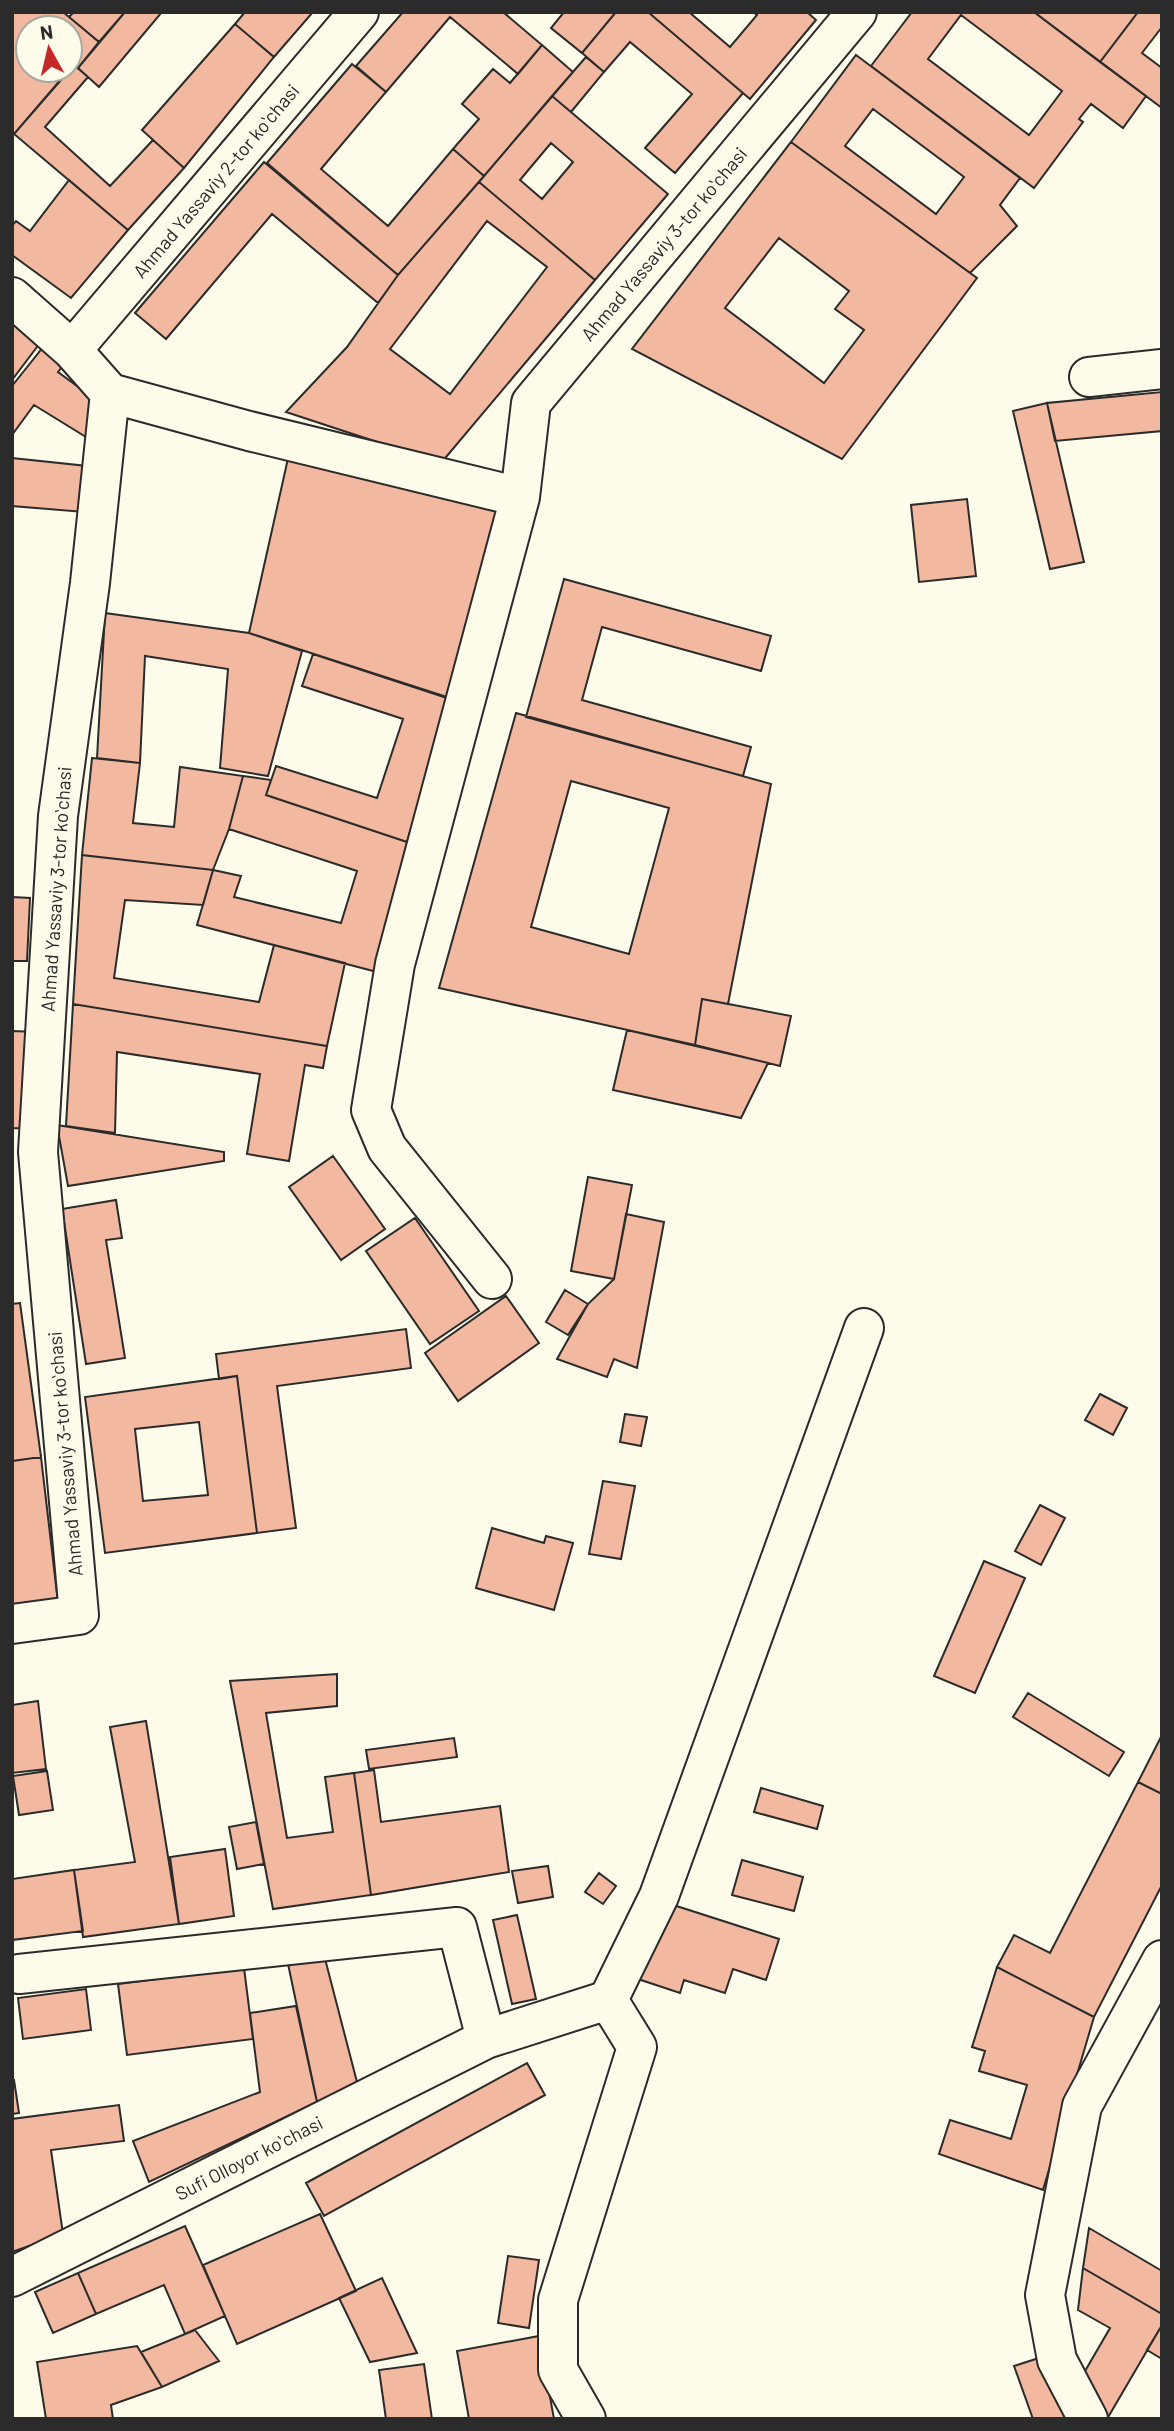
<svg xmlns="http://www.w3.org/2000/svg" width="1174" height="2431" font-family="Barlow,sans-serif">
<rect width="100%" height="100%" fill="#fdfbea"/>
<path fill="#f2b8a0" stroke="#2b2b2b" stroke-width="2" fill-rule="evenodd" d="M 12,12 L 63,12 L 99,42 L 78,68 L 74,65 L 70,69 L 70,28 L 28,28 L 28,70 L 69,70 L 14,134 L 12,133 Z
M 74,12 L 125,12 L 99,42 L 69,17 Z
M 125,12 L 162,12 L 99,87 L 78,68 Z
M 245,12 L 313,12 L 274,57 L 235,24 Z
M 403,12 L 503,12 L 542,45 L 518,74 L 450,17 L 386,92 L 356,66 Z
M 564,12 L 616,12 L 582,53 L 551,28 Z
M 616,12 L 648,12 L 743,93 L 675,173 L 645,148 L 692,94 L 630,42 L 604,72 L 582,53 Z
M 648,12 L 689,12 L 730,47 L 757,15 L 753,12 L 807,12 L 816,20 L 750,99 Z
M 912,12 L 1034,12 L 1146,96 L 1123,128 L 1091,104 L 1079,119 L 1083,122 L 1034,188 L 871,66 ZM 961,15 L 1062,91 L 1029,135 L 928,59 Z
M 1034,12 L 1076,13 L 1138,12 L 1100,62 Z
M 1138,12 L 1162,12 L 1162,27 L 1142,53 L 1162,68 L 1162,108 L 1100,62 Z
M 235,24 L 274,57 L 184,168 L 142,130 Z
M 542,45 L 573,72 L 484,176 L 453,149 L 479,119 L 462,104 L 493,69 L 510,83 Z
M 856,55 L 1020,178 L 1000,205 L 1017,226 L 970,273 L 791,142 ZM 873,109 L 964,177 L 936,214 L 845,146 Z
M 586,57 L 604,72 L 571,112 L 552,96 Z
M 352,64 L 386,92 L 321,169 L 388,226 L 453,149 L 484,176 L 398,275 L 267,163 Z
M 74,65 L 88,77 L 45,127 L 110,186 L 153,140 L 184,168 L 128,230 L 14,134 Z
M 552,96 L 668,194 L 595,280 L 479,182 ZM 551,143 L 573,162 L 542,199 L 520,180 Z
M 791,142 L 977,278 L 842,459 L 632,349 ZM 779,238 L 849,291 L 835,309 L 864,330 L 824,383 L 725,308 Z
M 264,162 L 398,275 L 378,303 L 272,214 L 166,339 L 135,313 Z
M 69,180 L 128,230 L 71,298 L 12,255 L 12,226 L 16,221 L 30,231 Z
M 479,182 L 595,280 L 441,463 L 286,412 L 347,347 L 398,275 ZM 487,221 L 547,267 L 450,394 L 390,349 Z
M 12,313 L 43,339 L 12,380 Z
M 48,341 L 69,358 L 58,372 L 96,400 L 86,437 L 34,405 L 12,435 L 12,386 Z
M 1162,392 L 1162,431 L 1055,441 L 1047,403 Z
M 1047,403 L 1084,562 L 1050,569 L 1013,411 Z
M 289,454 L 511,506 L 456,700 L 249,633 Z
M 12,458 L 87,466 L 84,512 L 12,506 Z
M 967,499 L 976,576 L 919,582 L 911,505 Z
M 564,579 L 771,636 L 761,671 L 602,627 L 582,700 L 751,747 L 743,776 L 526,717 Z
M 105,613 L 249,633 L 302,651 L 268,776 L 220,768 L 228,669 L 145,656 L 140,763 L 97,758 Z
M 313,654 L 450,699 L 407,842 L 266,795 L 276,766 L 377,798 L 403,719 L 302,686 Z
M 516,713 L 771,784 L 728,1004 L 702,999 L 695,1045 L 439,988 ZM 571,781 L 669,808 L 629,954 L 531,927 Z
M 92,758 L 140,763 L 133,823 L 174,827 L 180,767 L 243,776 L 229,829 L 213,870 L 82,855 Z
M 243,776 L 271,780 L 266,795 L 407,842 L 377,972 L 197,925 L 213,870 L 241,876 L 234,897 L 341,923 L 357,871 L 229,829 Z
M 82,855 L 213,870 L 203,905 L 125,900 L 114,978 L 259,1002 L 274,945 L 345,963 L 327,1046 L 73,1004 Z
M 12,897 L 30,898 L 27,961 L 12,961 Z
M 702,999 L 791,1016 L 780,1066 L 695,1045 Z
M 73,1004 L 327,1046 L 323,1068 L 305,1065 L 289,1161 L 247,1154 L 260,1074 L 117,1052 L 115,1133 L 66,1126 Z
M 627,1030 L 768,1063 L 741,1118 L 613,1090 Z
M 12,1031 L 36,1032 L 32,1129 L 12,1128 Z
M 57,1125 L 224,1152 L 224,1161 L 68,1186 Z
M 333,1156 L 385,1229 L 341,1260 L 289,1187 Z
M 588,1177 L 632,1185 L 614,1279 L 571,1271 Z
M 116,1200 L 122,1238 L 106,1240 L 125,1358 L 86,1364 L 62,1209 Z
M 626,1214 L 664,1222 L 637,1368 L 614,1359 L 607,1377 L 557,1359 L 588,1304 L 614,1279 Z
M 415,1218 L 479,1311 L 430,1344 L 366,1251 Z
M 565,1290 L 588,1304 L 568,1335 L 546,1322 Z
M 506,1296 L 539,1343 L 458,1401 L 425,1353 Z
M 20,1303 L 41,1457 L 12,1461 L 12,1304 Z
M 406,1329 L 411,1368 L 277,1386 L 296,1528 L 257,1533 L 237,1376 L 219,1379 L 216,1354 Z
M 237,1376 L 257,1533 L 105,1553 L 85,1397 ZM 199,1422 L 208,1495 L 143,1501 L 135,1429 Z
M 1100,1394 L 1127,1408 L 1113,1435 L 1085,1420 Z
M 625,1414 L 647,1417 L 641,1446 L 620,1442 Z
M 41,1457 L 59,1611 L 12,1617 L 12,1461 Z
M 603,1481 L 635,1486 L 621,1559 L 589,1554 Z
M 1040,1505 L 1065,1518 L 1041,1565 L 1015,1551 Z
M 492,1528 L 544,1543 L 546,1536 L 573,1543 L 554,1610 L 476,1588 Z
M 984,1561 L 1025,1578 L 975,1693 L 934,1676 Z
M 337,1674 L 337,1706 L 266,1713 L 287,1838 L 333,1832 L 325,1777 L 354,1773 L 371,1895 L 273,1909 L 230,1681 Z
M 1028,1693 L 1124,1752 L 1109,1776 L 1013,1717 Z
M 38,1701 L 46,1769 L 12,1773 L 12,1705 Z
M 146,1721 L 179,1924 L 83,1937 L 74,1870 L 135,1862 L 110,1727 Z
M 1162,1735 L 1162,1794 L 1138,1782 Z
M 454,1738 L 457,1757 L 369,1769 L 366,1750 Z
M 374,1770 L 381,1822 L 500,1806 L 509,1872 L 371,1895 L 354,1773 Z
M 47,1771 L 53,1810 L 19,1815 L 13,1776 Z
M 1138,1782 L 1162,1794 L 1162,1885 L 1094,2017 L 997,1967 L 1014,1935 L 1050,1953 Z
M 761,1788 L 823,1806 L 817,1829 L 754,1812 Z
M 256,1822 L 264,1864 L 237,1869 L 229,1827 Z
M 225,1849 L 234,1916 L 179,1924 L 170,1857 Z
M 742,1860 L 803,1877 L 794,1911 L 732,1895 Z
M 548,1866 L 553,1897 L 518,1903 L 512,1871 Z
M 74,1870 L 83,1931 L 12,1940 L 12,1879 Z
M 599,1873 L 616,1886 L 603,1904 L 585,1892 Z
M 664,1902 L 779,1939 L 766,1980 L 733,1969 L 725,1993 L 684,1980 L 680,1993 L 638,1979 Z
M 517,1915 L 536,1999 L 512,2004 L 493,1920 Z
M 323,1951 L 358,2086 L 317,2102 L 287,1959 Z
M 997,1967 L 1094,2017 L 1043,2190 L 939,2154 L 950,2120 L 1011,2139 L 1027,2085 L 979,2071 L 985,2051 L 972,2047 Z
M 244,1968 L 253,2039 L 127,2055 L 118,1984 Z
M 86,1989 L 91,2030 L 23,2039 L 18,1998 Z
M 296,2006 L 317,2102 L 149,2182 L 133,2141 L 260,2092 L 250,2013 Z
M 527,2063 L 545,2095 L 324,2216 L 306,2183 Z
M 12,2080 L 14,2080 L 19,2113 L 12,2114 Z
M 119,2105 L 124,2141 L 51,2150 L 63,2234 L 12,2252 L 12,2119 Z
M 320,2214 L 356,2291 L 237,2344 L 203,2265 Z
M 185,2226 L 225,2316 L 185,2334 L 164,2285 L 96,2314 L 78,2273 Z
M 1089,2228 L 1162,2271 L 1162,2314 L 1083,2268 Z
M 508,2256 L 539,2260 L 529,2328 L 498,2323 Z
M 1083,2268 L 1162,2314 L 1162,2325 L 1107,2419 L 1081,2378 L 1110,2328 L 1078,2310 Z
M 78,2273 L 96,2314 L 53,2333 L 35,2292 Z
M 382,2278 L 417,2353 L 370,2362 L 339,2298 Z
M 1162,2325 L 1162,2359 L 1147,2350 Z
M 195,2330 L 219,2361 L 162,2387 L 141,2352 Z
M 539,2336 L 554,2419 L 469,2419 L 457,2351 Z
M 137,2346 L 162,2387 L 111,2405 L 113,2419 L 46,2419 L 37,2362 Z
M 1048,2355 L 1070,2419 L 1033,2419 L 1014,2366 Z
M 424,2364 L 432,2419 L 386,2419 L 379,2370 Z"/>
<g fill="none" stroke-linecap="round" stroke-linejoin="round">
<g stroke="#2b2b2b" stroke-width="42">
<path id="minor" d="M 12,297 L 72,350 L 110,393
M 72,350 L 359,12
M 1089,377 L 1162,369
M 492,1279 L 387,1148 L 371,1110 L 395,964 L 520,497 L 531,403 L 857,12
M 12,1624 L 79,1615 L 38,1152 L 58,816 L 90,583 L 110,393 L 249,431 L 520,497
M 19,1974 L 457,1927 L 486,2039
M 12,2277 L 486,2039 L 608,2000 L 659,1896 L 864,1328
M 586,2419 L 558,2370 L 558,2300 L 637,2047 L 608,2000
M 1088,2419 L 1057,2360 L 1045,2295 L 1082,2106 L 1162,1960"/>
</g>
<use href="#minor" stroke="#fdfbea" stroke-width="38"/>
</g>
<g text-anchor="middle" stroke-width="5" stroke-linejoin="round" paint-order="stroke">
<g font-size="19" fill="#2b2b2b" stroke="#fdfbea">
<text transform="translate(216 181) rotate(-50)" y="7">Ahmad Yassaviy 2-tor koʻchasi</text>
<text transform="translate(664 244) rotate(-50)" y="7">Ahmad Yassaviy 3-tor koʻchasi</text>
<text transform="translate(56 889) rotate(-86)" y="7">Ahmad Yassaviy 3-tor koʻchasi</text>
<text transform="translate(65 1454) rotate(-95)" y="7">Ahmad Yassaviy 3-tor koʻchasi</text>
<text transform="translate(249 2158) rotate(-27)" y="7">Sufi Olloyor koʻchasi</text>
</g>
</g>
<rect width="1174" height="2431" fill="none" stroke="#2b2b2b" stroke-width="28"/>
<g transform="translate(49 49) rotate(352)"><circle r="33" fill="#fdfbea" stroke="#a9a89e" stroke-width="2"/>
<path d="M0-5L12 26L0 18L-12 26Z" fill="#c62828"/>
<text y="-10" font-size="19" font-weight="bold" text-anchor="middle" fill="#2b2b2b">N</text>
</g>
</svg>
